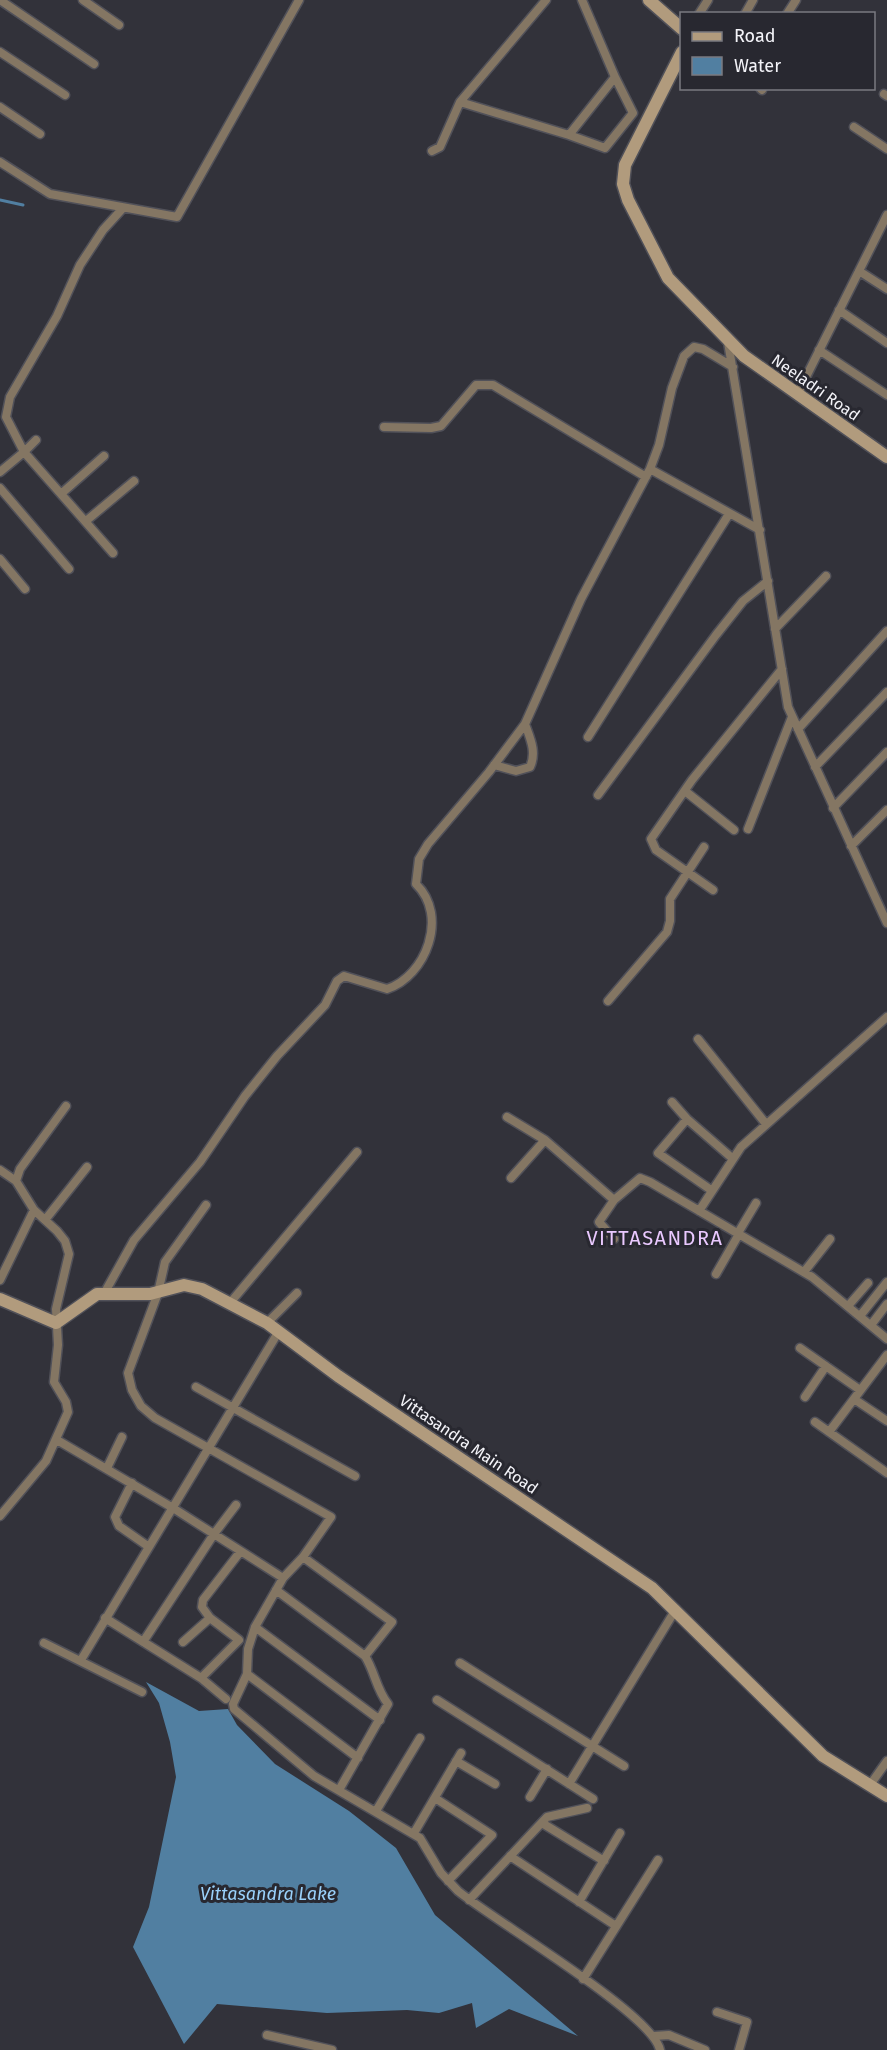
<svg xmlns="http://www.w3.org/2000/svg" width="887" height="2050" font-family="'Fira Sans',sans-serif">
<rect width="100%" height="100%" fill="#32323a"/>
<path fill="#517fa1" d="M 146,1682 L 199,1711 L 228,1709 L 237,1725 L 275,1764 L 349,1811 L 396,1848 L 435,1915 L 578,2036 L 509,2009 L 476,2028 L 472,2003 L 439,2013 L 407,2010 L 327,2013 L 217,2004 L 184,2044 L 133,1947 L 149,1907 L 176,1777 L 170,1742 L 159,1703 Z"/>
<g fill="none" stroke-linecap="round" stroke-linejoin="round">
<path stroke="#517fa1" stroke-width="3" d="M 0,200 L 23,205"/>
<g stroke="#515159" stroke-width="11">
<path id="street" d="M 0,0 L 94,64
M 83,0 L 119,25
M 699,14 L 708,0
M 745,14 L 753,0
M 787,14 L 796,0
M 0,52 L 65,95
M 760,88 L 762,90
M 884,94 L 887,96
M 460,102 L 569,135 L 615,77 L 582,0
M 0,107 L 40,134
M 854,127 L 887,149
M 569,135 L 605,148 L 633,113 L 615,77
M 432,151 L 440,147 L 460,102 L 546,0
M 0,162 L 50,194 L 177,217 L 299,0
M 859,271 L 887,289
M 839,310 L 887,343
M 728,342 L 788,707 L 887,923
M 819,350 L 887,395
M 797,395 L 887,215
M 384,427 L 431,428 L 441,426 L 476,385 L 493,385 L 646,477
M 36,440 L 24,452 L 113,553
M 650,469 L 760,530
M 0,472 L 24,452 L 6,417 L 10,397 L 57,316 L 80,265 L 103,230 L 123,208
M 0,488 L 69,569
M 62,493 L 104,456
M 86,521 L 134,481
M 0,559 L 25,589
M 775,629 L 826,576
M 798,729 L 887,631
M 588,737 L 729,514
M 494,765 L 516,771 L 530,767 C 537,752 530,738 525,724
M 815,767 L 887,692
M 685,791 L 734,830
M 598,795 L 716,635 L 743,601 L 768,581
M 833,808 L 887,752
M 748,829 L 792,717
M 851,846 L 887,810
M 713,890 L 656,850 L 651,839 L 692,780 L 782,669
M 608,1001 L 667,932 L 670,921 L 670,899 L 704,847
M 698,1039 L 766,1124
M 672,1102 L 687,1119 L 732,1158
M 507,1117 L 545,1140 L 614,1200 L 640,1178 L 650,1182 L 812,1277 L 887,1339
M 687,1119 L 658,1153 L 711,1190
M 0,1170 L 16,1181
M 511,1178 L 545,1140
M 614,1200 L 599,1222 L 614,1239
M 206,1205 L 165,1262 L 158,1293 L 128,1373 L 132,1390 L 141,1406 L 155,1418 L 331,1517 L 303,1557 L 283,1578 L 255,1627 L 248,1649 L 247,1674 L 233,1704 L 234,1709 L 314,1776 L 420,1838 L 441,1873 L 458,1891 C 493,1920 653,2014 660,2050
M 699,1211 L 741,1147 L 887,1017
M 45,1220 L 87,1167
M 738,1233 L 756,1203
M 804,1272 L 830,1239
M 716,1274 L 739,1234
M 0,1280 L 34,1210 L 16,1181 L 20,1169 L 66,1106
M 105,1292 L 134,1240 L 200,1162 L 245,1096 L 277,1056 L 325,1005 L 337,981 L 344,976 L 387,989 C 426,976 449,916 416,884 L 419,859 L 428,844 L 489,772 L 525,724 L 581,599 L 650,469 L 659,445 L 672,388 L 684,356 L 694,347 L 703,349 L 733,367
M 230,1303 L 357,1152
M 848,1306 L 868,1283
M 860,1316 L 887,1282
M 267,1323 L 297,1293
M 871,1325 L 887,1304
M 800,1348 L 860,1390
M 196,1387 L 355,1476
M 805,1397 L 826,1366
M 854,1399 L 887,1421
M 815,1422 L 887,1473
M 829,1432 L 887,1355
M 57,1440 L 173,1508 L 283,1578
M 107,1468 L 122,1437
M 132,1483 L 115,1517 L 119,1526 L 149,1547
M 0,1516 L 46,1461 L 68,1412 L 66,1402 L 54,1382 L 58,1345 L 56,1309 L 69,1254 L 65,1241 L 57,1231 L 34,1210
M 303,1557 L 392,1622 L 365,1656
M 276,1590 L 365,1656 C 375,1672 376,1689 388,1704 L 339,1790
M 105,1618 L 201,1678 L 226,1699
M 255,1627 L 380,1720
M 143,1642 L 214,1534 L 236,1505
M 183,1642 L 210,1618
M 44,1643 L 142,1692
M 81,1660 L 279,1331
M 460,1663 L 624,1766
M 247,1674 L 358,1758
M 201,1678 L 239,1640 L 210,1618 L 202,1607 L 203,1600 L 240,1552
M 437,1700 L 593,1799
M 456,1761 L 495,1784
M 569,1784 L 676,1609
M 870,1785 L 887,1761
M 530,1797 L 547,1769
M 435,1798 L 492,1835 L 448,1881
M 376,1811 L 420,1738
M 542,1823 L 604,1861
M 414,1833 L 461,1753
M 510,1856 L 616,1926
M 469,1900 L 547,1817 L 587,1808
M 579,1902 L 620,1833
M 583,1979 L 658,1860
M 717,2012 L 747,2022 L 739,2050
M 267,2035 L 332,2050
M 654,2036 L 669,2035 L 705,2050"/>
</g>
<g stroke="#515159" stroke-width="15">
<path id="secondary" d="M 649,0 L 682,29
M 682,52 L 625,165 L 623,184 L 628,200 L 668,278 L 744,356 L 887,457
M 0,1299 L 56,1323 L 97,1294 L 150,1294 L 184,1285 L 202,1289 L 267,1323 L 338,1376 L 652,1588 L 823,1756 L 887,1796"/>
</g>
<use href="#street" stroke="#847663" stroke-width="8"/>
<use href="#secondary" stroke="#b19b7d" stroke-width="12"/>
</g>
<g text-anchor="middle" stroke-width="6" stroke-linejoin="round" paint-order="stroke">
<g font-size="16" fill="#f4f4f9" stroke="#282830">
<text transform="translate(816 387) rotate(35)" y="6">Neeladri Road</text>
<text transform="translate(469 1444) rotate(34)" y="6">Vittasandra Main Road</text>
</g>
<g font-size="18" font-style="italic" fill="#9ad1fb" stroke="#282830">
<text x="268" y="1900">Vittasandra Lake</text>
</g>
<g font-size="20" letter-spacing="1.5" fill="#eac9ff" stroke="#282830">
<text x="655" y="1245">VITTASANDRA</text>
</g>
</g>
<rect x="680" y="12" width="195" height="78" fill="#282830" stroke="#7a7a80" stroke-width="1.5"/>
<rect x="692" y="32" width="30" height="9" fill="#b19b7d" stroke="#7a7a80" stroke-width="1.5"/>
<text x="734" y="42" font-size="18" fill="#f4f4f9">Road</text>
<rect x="692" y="57" width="30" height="18" fill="#517fa1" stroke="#7a7a80" stroke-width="1.5"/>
<text x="734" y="72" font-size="18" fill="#f4f4f9">Water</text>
</svg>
